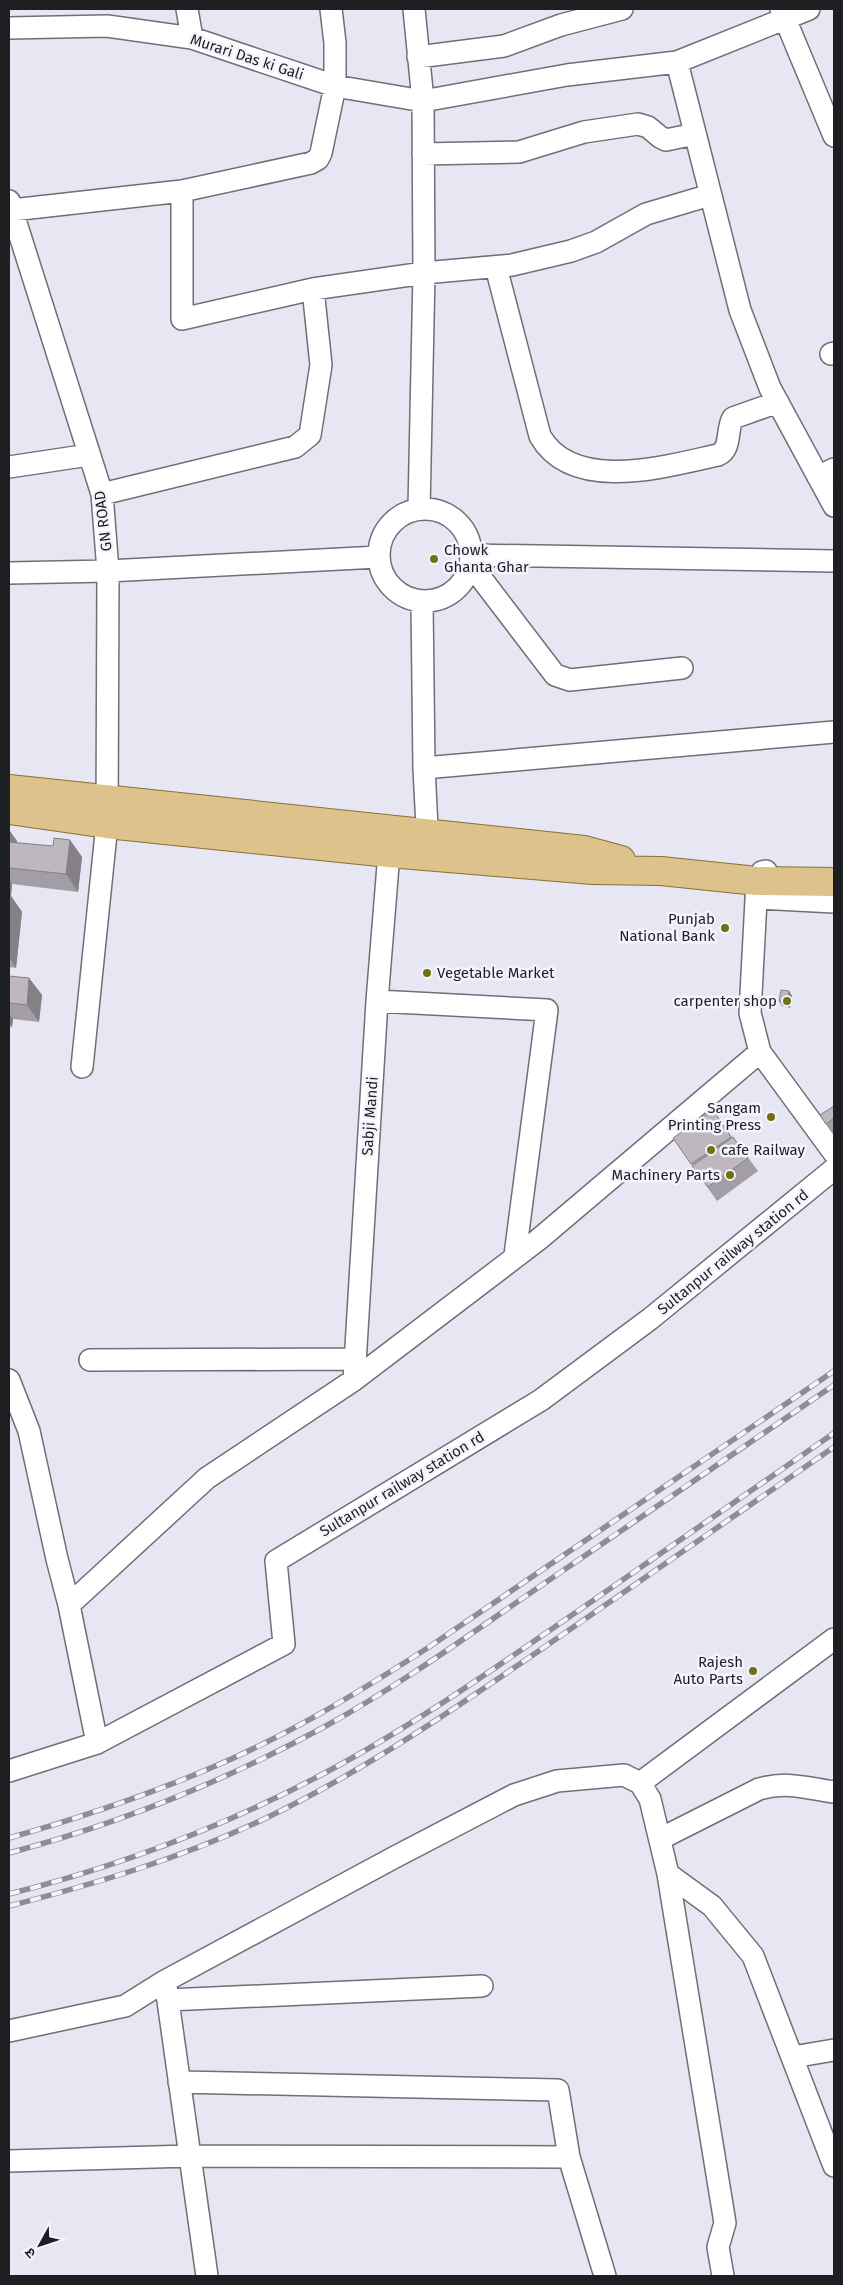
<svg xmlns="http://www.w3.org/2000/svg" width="843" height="2285" font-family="'Fira Sans','Noto Sans Devanagari',sans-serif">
<rect width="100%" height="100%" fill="#e6e7f2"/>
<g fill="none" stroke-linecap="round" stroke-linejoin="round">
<g stroke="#6e6f78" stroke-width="24">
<path id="minor" d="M 187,9 L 192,38
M 414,9 L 423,101 L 424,273 L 419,509
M 781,9 L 834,136
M 9,28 L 107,26 L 192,38 L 335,86 L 423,101 L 567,75 L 677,62 L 809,9
M 418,57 L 504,46 L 561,25 L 622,9
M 677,62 L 740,310 L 770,388 L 834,506
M 423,154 L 519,152 L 584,132 L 638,124 L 648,127 L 660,137 L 666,140 L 695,134
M 182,191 L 311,163 L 318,159 L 321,153 L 335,86 L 335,43 L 331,9
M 9,201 L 102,494 L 108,571 L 107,824 L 82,1067
M 12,210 L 182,191 L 182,319 L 313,289 L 321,365 L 310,435 L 295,447 L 102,494
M 496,267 L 540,436 C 573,494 667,466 718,455 C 732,449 726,429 733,418 L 778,402
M 313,289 L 424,273 L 512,265 L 571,251 L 596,242 L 646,214 L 710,195
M 831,354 L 834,353
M 9,467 L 89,455
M 818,477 L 834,469
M379 555a46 46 0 1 1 92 0a46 46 0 1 1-92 0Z
M 471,555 L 834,561
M 471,565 L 555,675 L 570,680 L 682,668
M 9,573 L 108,571 L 378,557
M 422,602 L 424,768 L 428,847
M 424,768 L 834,732
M 766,871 L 762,872 L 757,881 L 750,1013 L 760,1052 L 834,1153
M 756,898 L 834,902
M 377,1001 L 547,1010 L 515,1255
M 90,1360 L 354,1359
M 9,1380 L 29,1431 L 57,1559 L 69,1605 L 97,1743
M 354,1380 L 377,1001 L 389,853
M 69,1605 L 207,1478 L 354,1380 L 538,1240 L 760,1052
M 9,1771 L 97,1743 L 284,1644 L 276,1561 L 541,1400 L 650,1319 L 834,1169
M 640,1783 L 834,1639
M 660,1839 L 759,1789 C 787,1781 806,1788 834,1792
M 668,1874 L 712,1906 L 753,1956 L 834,2166
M 166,1987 L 207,2276
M 168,2000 L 482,1986
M 9,2031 L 125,2006 L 165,1981 L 395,1857 L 514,1795 L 557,1781 L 624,1775 L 640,1783 L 650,1799 L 668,1874 L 725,2223 L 718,2247 L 723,2276
M 793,2057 L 834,2050
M 179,2082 L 558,2090 L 569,2157 L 605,2276
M 9,2161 L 190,2156 L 569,2157"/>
</g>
<g stroke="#8c6f36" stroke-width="30">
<path id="major" d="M 9,789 L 584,850 L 621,860
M 9,810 L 107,824 L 389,853 L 593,870 L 661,871 L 757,881 L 834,882"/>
</g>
<use href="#minor" stroke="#fff" stroke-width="21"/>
<use href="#major" stroke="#dec28c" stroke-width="28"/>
<g stroke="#8c8d95" stroke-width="5.5">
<path id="rail" d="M 9,1838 C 76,1819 142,1797 206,1770 C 285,1737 358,1693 429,1647 L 834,1371
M 9,1853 C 118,1824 225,1781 324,1727 C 406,1682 484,1624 561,1572 C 652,1509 743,1447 834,1385
M 9,1894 C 116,1867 223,1827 321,1775 C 410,1728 492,1670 575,1613 C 661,1553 748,1493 834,1433
M 9,1906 C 95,1884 181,1858 262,1820 C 367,1770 463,1703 559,1637 C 651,1574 742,1510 834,1447"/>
</g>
<use href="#rail" stroke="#f3f4fd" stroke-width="4" stroke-dasharray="11" stroke-linecap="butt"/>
</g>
<path fill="#a39da5" d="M 9,830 L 17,841 L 16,843 L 53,846 L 70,840 L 82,857 L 78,892 L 12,884 L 11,896 L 22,912 L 16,968 L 9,967 Z
M 9,976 L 29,978 L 42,995 L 39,1022 L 13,1019 L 12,1027 L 9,1026 Z
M 789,991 L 792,996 L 790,1008 L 782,1006 L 779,1001 Z
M 834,1106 L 834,1131 L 832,1133 L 820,1115 Z
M 713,1110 L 732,1137 L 733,1137 L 758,1171 L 717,1201 L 673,1138 Z"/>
<path fill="#858086" d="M 9,830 L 17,841 L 15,859 L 9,850 Z
M 70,840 L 82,857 L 78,892 L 66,874 Z
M 9,879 L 12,884 L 11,896 L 22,912 L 16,968 L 9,957 Z
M 29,978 L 42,995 L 39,1022 L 27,1005 Z
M 789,991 L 792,996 L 790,1008 L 787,1003 Z
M 9,1014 L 13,1019 L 12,1027 L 9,1022 Z"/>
<path fill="#beb7c0" stroke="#858086" d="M 54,838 L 70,840 L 66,874 L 9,868 L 9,842 L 53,846 Z
M 9,976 L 29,978 L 27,1005 L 9,1003 Z
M 781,990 L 789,991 L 787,1003 L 779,1001 Z
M 834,1106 L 834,1118 L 826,1124 L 820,1115 Z
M 713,1110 L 731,1137 L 691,1164 L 673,1138 Z
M 733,1137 L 748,1158 L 708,1187 L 692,1166 Z"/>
<g fill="#717012" stroke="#f3f4fd" stroke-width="2">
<circle cx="434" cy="559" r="5"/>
<circle cx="725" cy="928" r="5"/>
<circle cx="427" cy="973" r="5"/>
<circle cx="787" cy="1001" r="5"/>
<circle cx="771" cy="1117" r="5"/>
<circle cx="711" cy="1150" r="5"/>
<circle cx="730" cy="1175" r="5"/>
<circle cx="753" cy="1671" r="5"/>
</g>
<g text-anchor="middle" stroke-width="5" stroke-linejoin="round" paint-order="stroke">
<g font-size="15" fill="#1e1f23" stroke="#f3f4fd">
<text transform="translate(247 57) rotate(18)" y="5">Murari Das ki Gali</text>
<text transform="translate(103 521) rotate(-97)" y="5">GN ROAD</text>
<text transform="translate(370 1116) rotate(-86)" y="5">Sabji Mandi</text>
<text transform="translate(733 1252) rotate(-39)" y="5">Sultanpur railway station rd</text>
<text transform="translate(402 1484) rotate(-31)" y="5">Sultanpur railway station rd</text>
</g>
<g font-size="15" fill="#1e1f23" stroke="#f3f4fd" text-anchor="end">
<text x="444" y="555" text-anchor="start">Chowk<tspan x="444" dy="17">Ghanta Ghar</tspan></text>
<text x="715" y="924">Punjab<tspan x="715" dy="17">National Bank</tspan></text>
<text x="437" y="978" text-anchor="start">Vegetable Market</text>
<text x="777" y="1006">carpenter shop</text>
<text x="761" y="1113">Sangam<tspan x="761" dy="17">Printing Press</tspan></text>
<text x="721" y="1155" text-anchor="start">cafe Railway</text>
<text x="720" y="1180">Machinery Parts</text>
<text x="743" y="1667">Rajesh<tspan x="743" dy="17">Auto Parts</tspan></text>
</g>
</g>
<rect width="843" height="2285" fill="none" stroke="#1e1f23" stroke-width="20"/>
<g transform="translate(40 2245) rotate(230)" stroke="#f3f4fd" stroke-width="4" paint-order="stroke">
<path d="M0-4L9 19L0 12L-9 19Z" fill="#1e1f23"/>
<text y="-8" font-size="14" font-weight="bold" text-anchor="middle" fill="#1e1f23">उ</text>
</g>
</svg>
